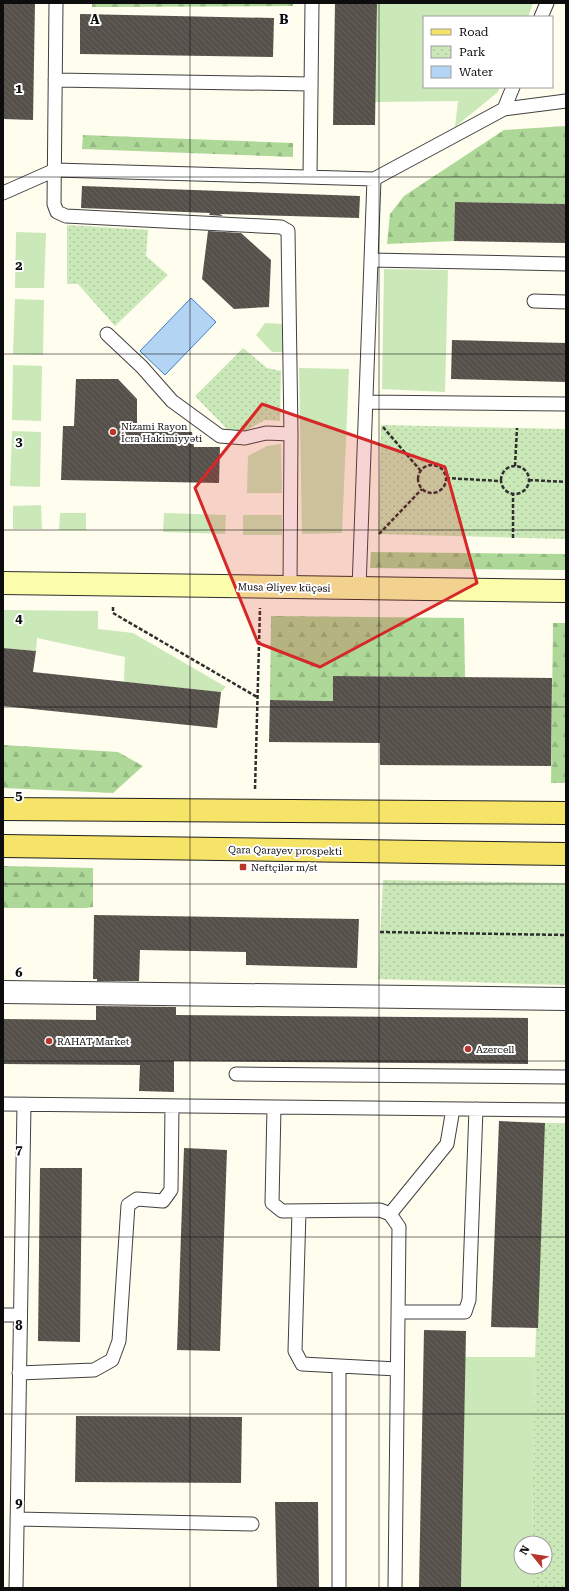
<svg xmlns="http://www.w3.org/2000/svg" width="569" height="1591" font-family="'Roboto Serif',serif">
<defs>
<pattern id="forest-firs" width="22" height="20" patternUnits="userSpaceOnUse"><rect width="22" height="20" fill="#add898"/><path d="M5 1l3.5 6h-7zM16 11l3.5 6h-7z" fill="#94b882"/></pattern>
<pattern id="park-dots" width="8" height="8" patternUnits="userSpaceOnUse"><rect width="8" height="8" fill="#cbe8b8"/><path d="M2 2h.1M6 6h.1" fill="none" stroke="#adc69d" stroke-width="1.8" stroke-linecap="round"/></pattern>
<pattern id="building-back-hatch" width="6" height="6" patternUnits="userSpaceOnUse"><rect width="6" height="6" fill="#56504a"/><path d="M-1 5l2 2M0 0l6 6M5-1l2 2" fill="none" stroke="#696460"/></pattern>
</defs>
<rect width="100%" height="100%" fill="#fffdee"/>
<path fill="#cbe8b8" d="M 377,3 L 533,3 L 528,17 L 424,17 L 424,87 L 500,87 L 498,92 L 455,127 L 458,101 L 375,102 Z
M 16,232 L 46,233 L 44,288 L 15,288 Z
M 384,269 L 448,270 L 445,392 L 382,389 Z
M 15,299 L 44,300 L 43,355 L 13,354 Z
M 265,323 L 284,324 L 283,352 L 272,352 L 256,335 Z
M 13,365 L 42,366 L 41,421 L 12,420 Z
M 299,368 L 349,369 L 342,533 L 302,534 Z
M 12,431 L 41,432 L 40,487 L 10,486 Z
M 281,444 L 282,493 L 247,493 L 248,456 L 267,446 Z
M 41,505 L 42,529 L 13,529 L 13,506 Z
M 60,513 L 86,513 L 86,530 L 59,530 Z
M 164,513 L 226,515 L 225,534 L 163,532 Z
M 243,515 L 282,515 L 282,535 L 243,535 Z
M 3,610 L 98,611 L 98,629 L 133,633 L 226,687 L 221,692 L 124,682 L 125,657 L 37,638 L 36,651 L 3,648 Z
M 465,1357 L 535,1357 L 532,1543 L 521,1543 L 521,1567 L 531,1567 L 531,1588 L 461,1588 Z"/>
<path fill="url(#forest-firs)" d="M 92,3 L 293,3 L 293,6 L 92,7 Z
M 566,126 L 566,204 L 455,202 L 454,241 L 387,244 L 390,214 L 404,196 L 504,130 Z
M 83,135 L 293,143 L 293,157 L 82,149 Z
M 371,552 L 566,554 L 566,570 L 370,568 Z
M 271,616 L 464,618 L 465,677 L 333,676 L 333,701 L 270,700 Z
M 553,623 L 566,623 L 566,783 L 551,783 Z
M 3,745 L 118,752 L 143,766 L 113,793 L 3,788 Z
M 3,866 L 93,868 L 93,907 L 85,908 L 3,908 Z"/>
<path fill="url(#park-dots)" d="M 67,225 L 148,230 L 146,256 L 168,275 L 115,326 L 78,284 L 67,284 Z
M 243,348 L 267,368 L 281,371 L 280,421 L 265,420 L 245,431 L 227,429 L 195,396 Z
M 381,425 L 566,429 L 566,539 L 378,534 Z
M 383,880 L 566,883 L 566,985 L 378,979 Z
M 545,1123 L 566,1123 L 566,1588 L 531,1588 L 531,1567 L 545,1567 L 545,1543 L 532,1543 L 535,1357 Z"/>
<path fill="#b4d4f4" stroke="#3d7fc9" d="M 191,298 L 216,322 L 165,375 L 140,351 Z"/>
<path fill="url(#building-back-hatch)" d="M 3,3 L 35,3 L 33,120 L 3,119 Z
M 335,3 L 377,3 L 375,125 L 333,125 Z
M 80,14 L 274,18 L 273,57 L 80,54 Z
M 82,186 L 360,196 L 359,218 L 220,214 L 223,216 L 209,215 L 210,213 L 81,208 Z
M 455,202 L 566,204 L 566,243 L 454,241 Z
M 208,231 L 241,233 L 271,260 L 269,307 L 234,309 L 202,279 Z
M 452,340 L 566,343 L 566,382 L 451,379 Z
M 76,379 L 118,379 L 137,399 L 137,431 L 192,432 L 194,447 L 220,447 L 219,483 L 61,480 L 63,426 L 74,426 Z
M 3,648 L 36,651 L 33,672 L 221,692 L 217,728 L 3,706 Z
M 333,676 L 552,678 L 551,766 L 380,765 L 380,743 L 269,742 L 270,700 L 333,701 Z
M 94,915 L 359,919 L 357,968 L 246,965 L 246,952 L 140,950 L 139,981 L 97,981 L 97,979 L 93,979 Z
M 96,1006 L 176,1007 L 176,1015 L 528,1018 L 528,1064 L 174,1061 L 174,1092 L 139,1091 L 140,1065 L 3,1064 L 3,1019 L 96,1020 Z
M 499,1121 L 545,1123 L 538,1328 L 491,1327 Z
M 184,1148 L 227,1150 L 220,1351 L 177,1350 Z
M 40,1168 L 82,1168 L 80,1342 L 38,1341 Z
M 424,1330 L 466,1331 L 461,1588 L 419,1588 Z
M 76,1416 L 242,1417 L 241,1483 L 75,1482 Z
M 275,1502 L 318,1502 L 319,1588 L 277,1588 Z"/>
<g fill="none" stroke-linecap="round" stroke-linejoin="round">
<g stroke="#404040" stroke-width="15">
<path id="lane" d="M 56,3 L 54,204 L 57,212 L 66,216 L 281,227 L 288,231 L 291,434 L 290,588
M 541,17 L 547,3
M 55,80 L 311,84
M 504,109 L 513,87
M 310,177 L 312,3
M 3,193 L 55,170 L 374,179 L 504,109 L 566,101
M 371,260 L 566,264
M 534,301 L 566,302
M 107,334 L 142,367 L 172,401 L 220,436 L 245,438 L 266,433 L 291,434
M 366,402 L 566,404
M 359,588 L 374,179
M 236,1074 L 566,1077
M 3,1104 L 566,1110
M 274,1107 L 272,1203 L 282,1211 L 380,1210 L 390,1214 L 399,1227 L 395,1588
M 299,1211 L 295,1351 L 302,1364 L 397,1369
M 390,1214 L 447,1144 L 453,1109
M 398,1312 L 465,1312 L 469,1300 L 476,1109
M 3,1315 L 20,1315
M 339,1366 L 339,1588
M 19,1373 L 94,1370 L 112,1360 L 119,1341 L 128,1205 L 137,1199 L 163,1201 L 171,1190 L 172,1106
M 17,1519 L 252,1524
M 16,1588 L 24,1104"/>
</g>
<g stroke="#404040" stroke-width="24">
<path id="street" d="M 3,992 L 566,999"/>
</g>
<g stroke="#2f2f2f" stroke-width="24">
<path id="secondary" d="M 3,583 L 566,591"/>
</g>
<g stroke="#1e1e1e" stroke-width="24">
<path id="primary" d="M 3,809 L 566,813
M 3,846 L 566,854"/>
</g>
<path stroke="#2f2f2f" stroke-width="2.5" stroke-dasharray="4 2" stroke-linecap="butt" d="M 383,427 L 420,470
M418 479a14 14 0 1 1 28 0a14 14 0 1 1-28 0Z
M501 480a14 14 0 1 1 28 0a14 14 0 1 1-28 0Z
M 515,466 L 517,428
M 446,478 L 500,481
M 529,480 L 566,482
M 379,534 L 422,489
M 513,538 L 513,495
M 113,607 L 113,613 L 257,697
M 255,789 L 260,608
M 380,932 L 566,935"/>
<use href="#lane" stroke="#fff" stroke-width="13"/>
<use href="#street" stroke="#fff" stroke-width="22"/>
<use href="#secondary" stroke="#fbfdab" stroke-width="22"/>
<use href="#primary" stroke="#f5e468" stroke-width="22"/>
</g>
<path fill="#d62828" fill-opacity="0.2" stroke="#d62828" stroke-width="3" stroke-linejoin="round" d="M 262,404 L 445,467 L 477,583 L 320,667 L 258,643 L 195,488 Z"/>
<path fill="none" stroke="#0d0d0d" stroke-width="1" stroke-opacity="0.55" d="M 190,3 L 190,1588M 379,3 L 379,1588M 3,177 L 566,177M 3,354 L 566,354M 3,530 L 566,530M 3,707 L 566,707M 3,884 L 566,884M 3,1061 L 566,1061M 3,1237 L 566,1237M 3,1414 L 566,1414"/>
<g fill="#b93429" stroke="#fff" stroke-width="1.5">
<circle cx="113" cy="432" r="4"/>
<rect x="239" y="863" width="8" height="8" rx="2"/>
<circle cx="49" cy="1041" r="4"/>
<circle cx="468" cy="1049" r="4"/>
</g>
<g text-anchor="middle" stroke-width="4" stroke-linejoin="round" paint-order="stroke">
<g font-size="10" fill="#0d0d0d" stroke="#fff" text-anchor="start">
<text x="121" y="430">Nizami Rayon<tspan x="121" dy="12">İcra Hakimiyyəti</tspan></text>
<text x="251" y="871">Neftçilər m/st</text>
<text x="57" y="1045">RAHAT Market</text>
<text x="476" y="1053">Azercell</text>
</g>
<g font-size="10" fill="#0d0d0d" stroke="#fff">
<text transform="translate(284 587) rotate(1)" y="4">Musa Əliyev küçəsi</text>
<text transform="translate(285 850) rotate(1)" y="4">Qara Qarayev prospekti</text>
</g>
</g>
<g font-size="13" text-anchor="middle" font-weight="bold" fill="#0d0d0d" stroke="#fff" stroke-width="4" stroke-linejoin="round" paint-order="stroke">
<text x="95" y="24">A</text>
<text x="284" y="24">B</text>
<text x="19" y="93">1</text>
<text x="19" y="270">2</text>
<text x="19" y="446">3</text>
<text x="19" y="623">4</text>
<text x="19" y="800">5</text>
<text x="19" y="977">6</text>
<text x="19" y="1154">7</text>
<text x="19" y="1330">8</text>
<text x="19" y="1507">9</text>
</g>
<rect width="569" height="1591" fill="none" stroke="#0d0d0d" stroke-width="8"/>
<rect x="423" y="16" width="130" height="72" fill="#ffffff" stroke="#9e9e9e"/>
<rect x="431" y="29" width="20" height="6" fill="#f5e468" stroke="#9e9e9e"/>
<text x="459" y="36" font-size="12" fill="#0d0d0d">Road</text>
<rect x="431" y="46" width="20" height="12" fill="url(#park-dots)" stroke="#9e9e9e"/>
<text x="459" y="56" font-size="12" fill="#0d0d0d">Park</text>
<rect x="431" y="66" width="20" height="12" fill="#b4d4f4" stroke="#9e9e9e"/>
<text x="459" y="76" font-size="12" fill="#0d0d0d">Water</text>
<g transform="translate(533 1555) rotate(300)"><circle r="19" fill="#ffffff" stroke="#9e9e9e"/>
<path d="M0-3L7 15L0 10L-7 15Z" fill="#b93429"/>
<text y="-6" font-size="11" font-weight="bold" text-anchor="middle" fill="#0d0d0d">N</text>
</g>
</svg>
